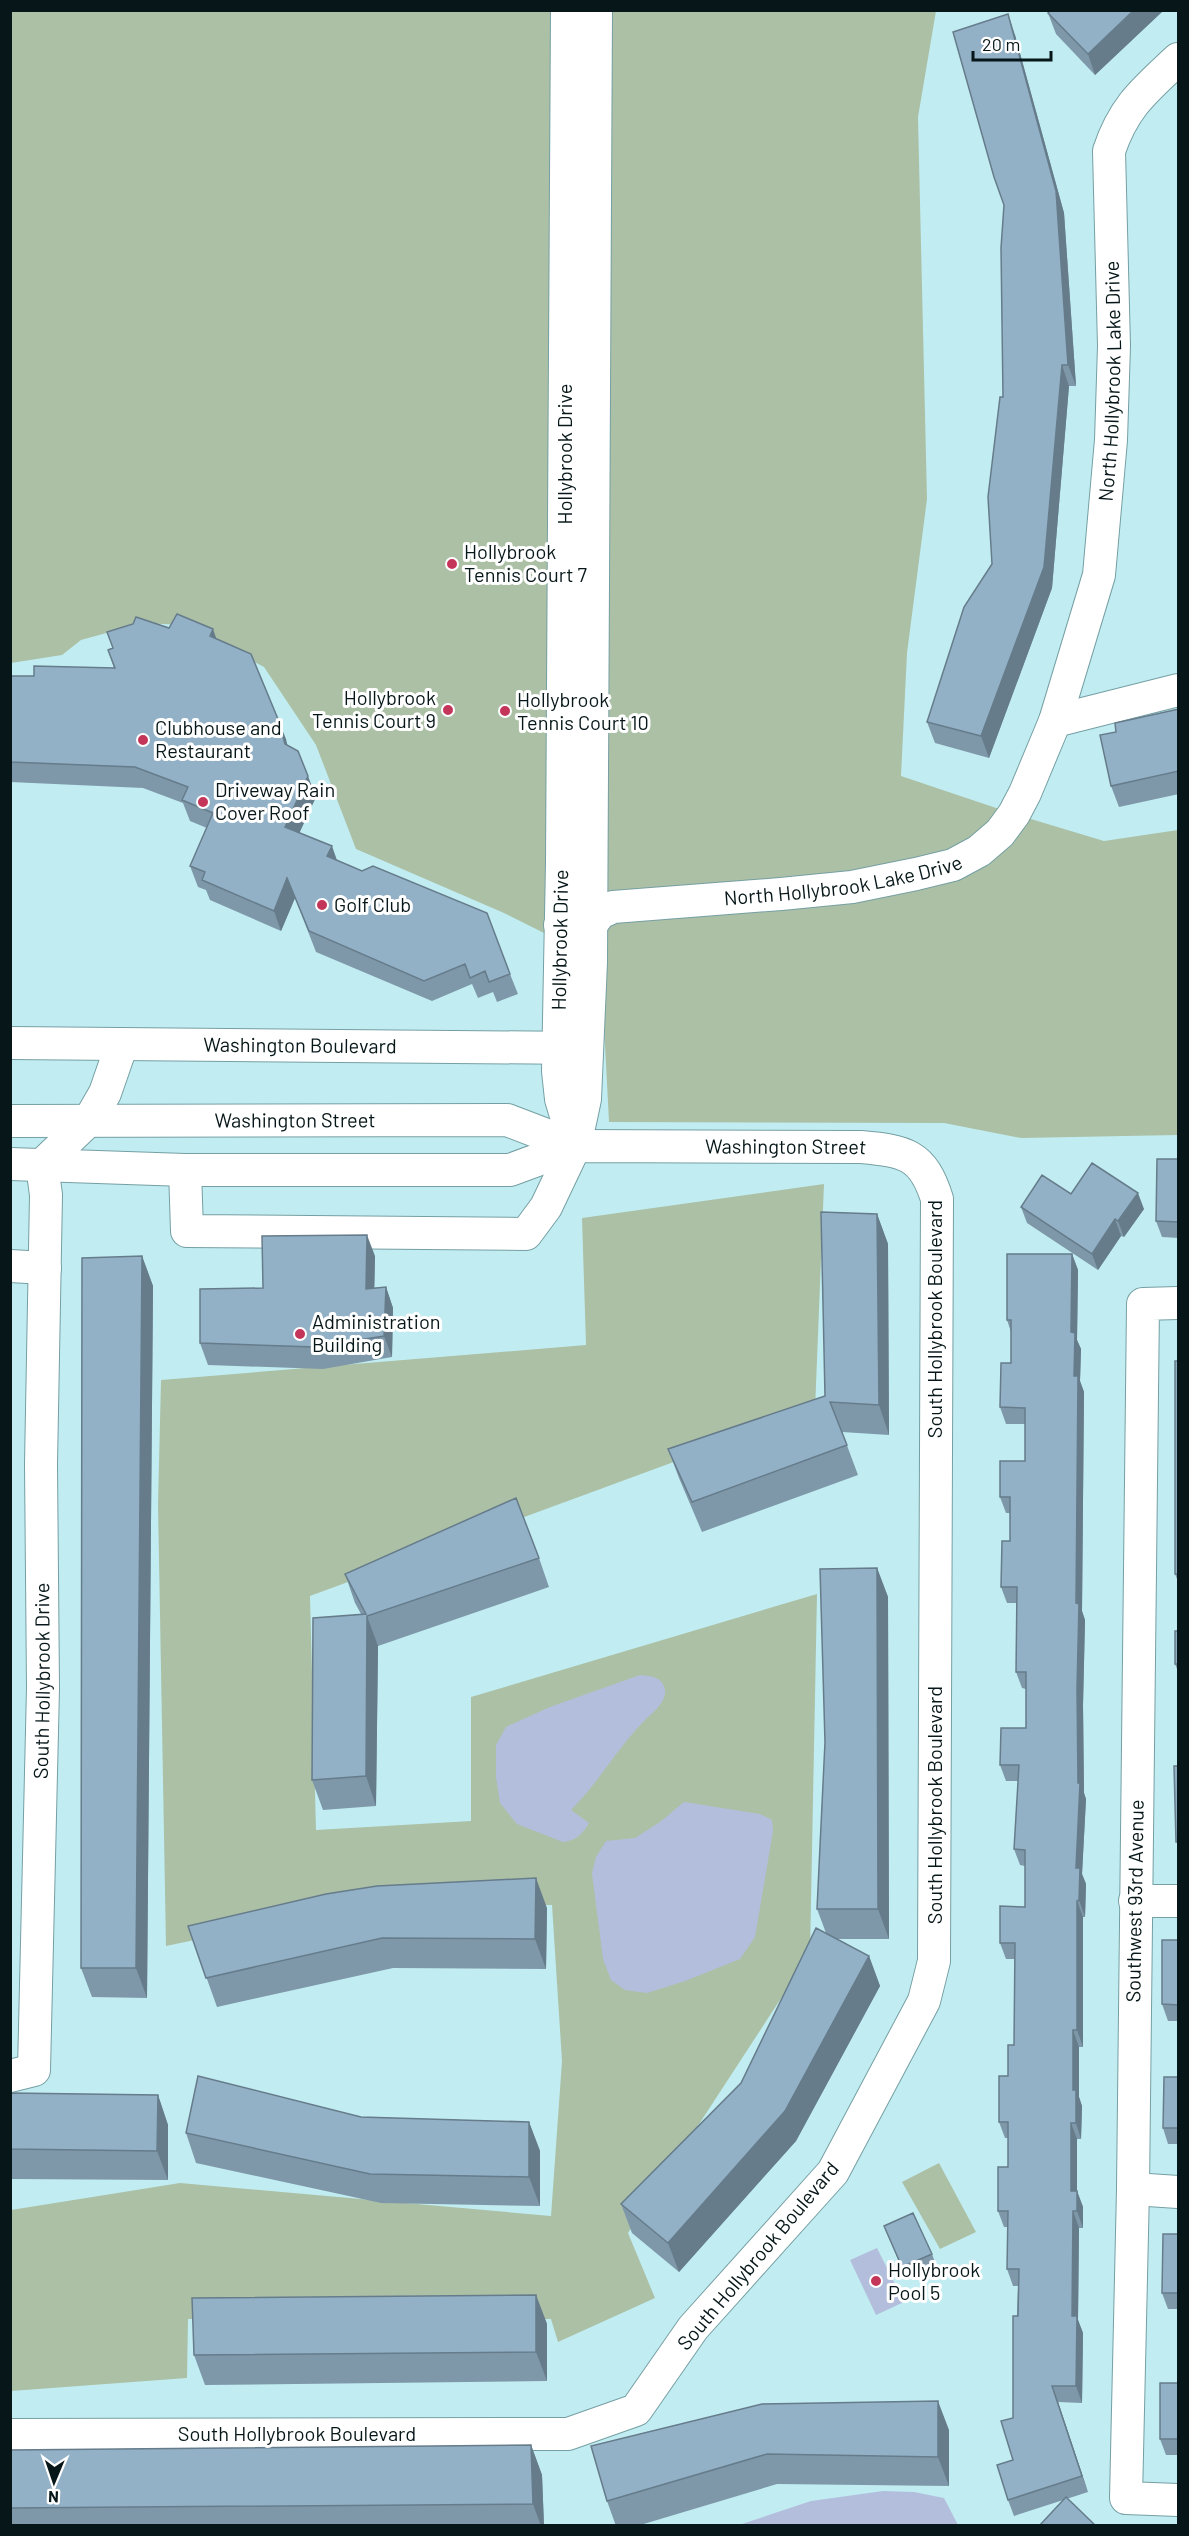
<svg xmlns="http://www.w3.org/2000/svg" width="1189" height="2536" font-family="Barlow,sans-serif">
<rect width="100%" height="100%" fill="#c1edf2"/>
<path fill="#acc0a6" d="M 10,11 L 936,11 L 918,117 L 927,499 L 907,653 L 901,776 L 1014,814 L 1104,841 L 1178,830 L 1178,1135 L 1021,1138 L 944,1123 L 609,1122 L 600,950 L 546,934 L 504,913 L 356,849 L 316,745 L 264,667 L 183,625 L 143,623 L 81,640 L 62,655 L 11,663 Z
M 824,1184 L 815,1410 L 310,1596 L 316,1830 L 471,1821 L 471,1697 L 817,1594 L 810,1954 L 628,2233 L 655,2298 L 558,2342 L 551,2319 L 188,2319 L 187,2378 L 11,2391 L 11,2210 L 180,2183 L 551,2216 L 562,2061 L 552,1905 L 364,1905 L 166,1946 L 158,1505 L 161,1380 L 586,1345 L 582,1218 Z
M 939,2163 L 976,2232 L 940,2249 L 902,2182 Z"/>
<path fill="#b3bedc" d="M 640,1675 C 651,1676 663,1677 665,1690 C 666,1701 656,1710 648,1717 C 619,1745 600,1781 571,1810 L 589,1823 C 583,1833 576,1841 563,1842 L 517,1824 L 500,1803 L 496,1777 L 496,1745 L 506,1727 L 550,1707 Z
M 684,1802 L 760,1814 L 772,1820 L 773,1831 L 755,1937 L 740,1959 L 685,1981 L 647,1993 L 625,1990 L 611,1980 L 603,1959 L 592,1873 L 596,1857 L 606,1841 L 635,1838 L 660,1822 Z
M 877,2248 L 904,2302 L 876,2315 L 850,2260 Z
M 883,2491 L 914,2492 L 944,2498 L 958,2525 L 739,2525 L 811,2501 Z"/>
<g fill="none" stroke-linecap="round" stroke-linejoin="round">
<g stroke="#759fa3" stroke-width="34">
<g id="minor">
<path d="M 567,10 L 562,863 L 558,1071 L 561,1099 L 574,1143"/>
<path d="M 1055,721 L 1178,690"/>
<path id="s1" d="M 560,925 L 591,925 L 600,913 L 613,907 L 781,894 L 852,887 L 916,874 L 953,865 L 979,851 L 1000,833 L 1014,814 L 1025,793 L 1055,721 L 1099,575 L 1111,440 L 1114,346 L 1109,151 C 1124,106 1145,90 1178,59"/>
<path id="s2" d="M 10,1043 L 580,1048"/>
<path id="s3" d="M 10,1121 L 507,1120 L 575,1146"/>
<path id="s4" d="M 10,1164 L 185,1170 L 510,1170 L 575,1146 L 861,1147 C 905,1151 923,1154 937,1199 L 934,1961 L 924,2001 L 833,2172 L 693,2328 L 636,2410 L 568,2434 L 10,2435"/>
<path d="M 185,1170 L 187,1231 L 526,1234 L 546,1207 L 575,1146 L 585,1099 L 591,962 L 596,10"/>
<path d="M 10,1266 L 45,1268"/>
<path d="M 1178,1303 L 1143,1304 L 1133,2189 L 1126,2498 L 1178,2500"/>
<path d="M 1135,1901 L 1178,1901"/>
<path id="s5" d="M 10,2076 L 34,2070 L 43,1688 L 41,1464 L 46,1195 L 42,1165 L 90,1119 L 105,1093 L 122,1044"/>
<path d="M 1133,2189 L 1178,2192"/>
</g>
</g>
<use href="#minor" stroke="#fff" stroke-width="32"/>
</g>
<path fill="#7e98aa" d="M 1164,10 L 1095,75 L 1056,34 L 1048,13 Z
M 1015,35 L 1064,213 L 1076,386 L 1069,386 L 1052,588 L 989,758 L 935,743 L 927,722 L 992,564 L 1003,397 Z
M 169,628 L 217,639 L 278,719 L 287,746 L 316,797 L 299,832 L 337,860 L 510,974 L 518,994 L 497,1002 L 493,992 L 478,998 L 472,984 L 432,1001 L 316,952 L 295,898 L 281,931 L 210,900 L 206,890 L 198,887 L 190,866 L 207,828 L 190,821 L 183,803 L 143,788 L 10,782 L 10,676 L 34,676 L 114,668 L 108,650 Z
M 1179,709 L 1179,794 L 1119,807 L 1111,786 L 1116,732 Z
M 1179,1159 L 1179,1238 L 1162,1237 L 1156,1221 Z
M 1071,1194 L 1144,1209 L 1124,1237 L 1121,1236 L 1098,1270 L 1027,1223 L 1021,1207 Z
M 877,1214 L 888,1244 L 889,1435 L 842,1432 L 858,1475 L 702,1532 L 679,1478 L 668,1449 L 825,1396 Z
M 1072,1254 L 1078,1270 L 1077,1340 L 1081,1349 L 1080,1381 L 1084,1392 L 1082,1611 L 1085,1620 L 1083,1705 L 1084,1793 L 1086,1799 L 1082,1874 L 1086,1884 L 1085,1917 L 1083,1917 L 1083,2047 L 1079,2047 L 1079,2097 L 1082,2106 L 1081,2139 L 1077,2139 L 1077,2191 L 1083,2207 L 1083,2228 L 1079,2228 L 1078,2320 L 1083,2333 L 1082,2403 L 1058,2402 L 1088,2492 L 1014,2516 L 1008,2500 L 1013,2460 L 1013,2418 L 1018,2286 L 1013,2286 L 1007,2269 L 1008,2227 L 1004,2227 L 998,2211 L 1008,2167 L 1008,2138 L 1005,2138 L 999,2122 L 1014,2045 L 1015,1959 L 1006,1959 L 1000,1943 L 1025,1907 L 1025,1866 L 1020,1865 L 1014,1849 L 1018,1781 L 1006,1781 L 1000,1765 L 1026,1728 L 1026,1689 L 1022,1688 L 1016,1672 L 1017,1603 L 1007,1603 L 1001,1587 L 1010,1541 L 1010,1513 L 1006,1513 L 1000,1497 L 1025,1461 L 1025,1424 L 1006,1424 L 1000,1407 L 1011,1363 L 1011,1332 L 1007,1320 Z
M 142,1256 L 153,1286 L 147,1998 L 92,1997 L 81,1968 Z
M 375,1256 L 374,1288 L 386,1287 L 393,1308 L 392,1357 L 323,1369 L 208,1365 L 200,1343 L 263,1288 Z
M 1179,1361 L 1179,1584 L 1175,1574 Z
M 539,1558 L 549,1587 L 378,1646 L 376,1806 L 323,1810 L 312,1780 L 361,1614 L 355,1603 L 345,1574 Z
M 877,1568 L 888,1597 L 889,1939 L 837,1939 L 869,1956 L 880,1986 L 796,2141 L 679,2272 L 632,2233 L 621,2204 L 741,2083 L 826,1933 L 817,1909 Z
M 1179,1631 L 1179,1674 L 1175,1664 Z
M 547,1908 L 546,1969 L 393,1968 L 217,2007 L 188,1926 Z
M 1179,1940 L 1179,2021 L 1168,2021 L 1162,2004 Z
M 1179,2077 L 1179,2144 L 1168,2144 L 1163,2128 Z
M 10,2093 L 158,2095 L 168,2125 L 168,2180 L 10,2179 Z
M 361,2117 L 529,2122 L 540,2151 L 540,2206 L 381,2203 L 196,2163 L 186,2133 Z
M 884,2226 L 932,2254 L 936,2265 L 906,2278 Z
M 1179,2234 L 1179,2309 L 1168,2309 L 1162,2293 Z
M 536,2295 L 547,2324 L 547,2381 L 205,2385 L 194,2355 Z
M 1179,2383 L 1179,2455 L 1166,2455 L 1160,2439 Z
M 949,2430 L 949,2486 L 777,2484 L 637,2526 L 616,2526 L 607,2501 L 591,2446 Z
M 531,2445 L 542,2475 L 544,2526 L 10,2526 L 10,2450 Z"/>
<path fill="#667c8b" d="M 1134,10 L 1164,10 L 1095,75 L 1088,54 Z
M 1008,14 L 1015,35 L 1064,213 L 1076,386 L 1068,365 Z
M 1062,365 L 1069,386 L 1052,588 L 989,758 L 981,736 Z
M 213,629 L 220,649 L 210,636 Z
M 278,719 L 286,739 L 292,765 L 285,744 Z
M 308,776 L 316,797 L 293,847 L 285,827 Z
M 332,846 L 339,866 L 327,856 Z
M 287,878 L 295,898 L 281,931 L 274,911 Z
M 1138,1193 L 1144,1209 L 1124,1237 L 1118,1221 Z
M 877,1214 L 888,1244 L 889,1435 L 879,1405 Z
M 1115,1219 L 1121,1236 L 1098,1270 L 1092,1254 Z
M 367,1235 L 375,1256 L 374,1310 L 366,1289 Z
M 1072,1254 L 1078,1270 L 1077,1340 L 1081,1349 L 1080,1381 L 1084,1392 L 1082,1611 L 1085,1620 L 1083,1705 L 1084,1793 L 1086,1799 L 1082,1874 L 1086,1884 L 1085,1917 L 1079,1900 L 1076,1868 L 1078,1783 L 1074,1376 L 1071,1332 Z
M 142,1256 L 153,1286 L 147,1998 L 136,1968 Z
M 386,1287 L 393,1308 L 392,1357 L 384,1336 Z
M 877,1568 L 888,1597 L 889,1939 L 878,1909 Z
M 367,1616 L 378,1646 L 376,1806 L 366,1776 Z
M 536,1878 L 547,1908 L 546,1969 L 535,1939 Z
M 1077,1901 L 1083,1917 L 1083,2047 L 1077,2030 Z
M 869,1956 L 880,1986 L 796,2141 L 679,2272 L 668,2243 Z
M 1073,2030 L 1079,2047 L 1079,2097 L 1082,2106 L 1081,2139 L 1076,2123 L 1073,2090 Z
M 158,2095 L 168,2125 L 168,2180 L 157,2151 Z
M 529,2122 L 540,2151 L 540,2206 L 529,2177 Z
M 1071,2123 L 1077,2139 L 1077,2207 L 1071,2191 Z
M 1077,2191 L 1083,2207 L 1083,2228 L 1077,2211 Z
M 1073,2211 L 1079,2228 L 1078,2320 L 1083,2333 L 1082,2403 L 1076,2386 L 1072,2316 Z
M 536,2295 L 547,2324 L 547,2381 L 536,2352 Z
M 1052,2386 L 1058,2402 L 1088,2492 L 1082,2476 Z
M 938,2401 L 949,2430 L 949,2486 L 938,2457 Z
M 531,2445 L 542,2475 L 544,2526 L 541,2526 L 533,2504 Z"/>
<path fill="#92b1c6" stroke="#667c8b" stroke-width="1.5" d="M 1051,10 L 1134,10 L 1088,54 L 1048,13 Z
M 1008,14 L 1056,191 L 1068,365 L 1062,365 L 1044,567 L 981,736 L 927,722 L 964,607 L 992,564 L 988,497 L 1000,397 L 1003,397 L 1001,248 L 1004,205 L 994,177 L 953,32 Z
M 177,614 L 213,629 L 210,636 L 251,654 L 278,719 L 285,744 L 298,751 L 308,776 L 285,827 L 332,846 L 327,856 L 362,871 L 373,866 L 487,913 L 510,974 L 489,982 L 485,971 L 470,978 L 465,964 L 424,981 L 309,931 L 287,878 L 274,911 L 202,880 L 205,872 L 190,866 L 213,813 L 182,800 L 188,787 L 135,767 L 10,762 L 10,676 L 34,676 L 34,666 L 115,668 L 108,650 L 113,648 L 107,632 L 133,624 L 136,617 L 169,628 Z
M 1179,709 L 1179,771 L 1111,786 L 1100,735 L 1116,732 L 1115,723 Z
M 1157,1159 L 1179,1159 L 1179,1222 L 1156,1221 Z
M 1092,1163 L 1138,1193 L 1118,1221 L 1115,1219 L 1092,1254 L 1021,1207 L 1042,1175 L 1071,1194 Z
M 821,1212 L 877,1214 L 879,1405 L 830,1402 L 847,1445 L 692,1502 L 668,1449 L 825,1396 Z
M 367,1235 L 366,1289 L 386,1287 L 384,1336 L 315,1347 L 200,1343 L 200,1289 L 263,1288 L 262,1236 Z
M 1007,1254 L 1072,1254 L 1071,1332 L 1075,1333 L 1074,1376 L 1078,1376 L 1076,1603 L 1079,1604 L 1077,1689 L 1078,1783 L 1080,1783 L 1076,1868 L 1080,1868 L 1079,1900 L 1077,1901 L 1077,2030 L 1073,2030 L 1073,2090 L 1076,2090 L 1076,2123 L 1071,2123 L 1071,2191 L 1077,2191 L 1077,2211 L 1073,2211 L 1072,2316 L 1077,2316 L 1076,2386 L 1052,2386 L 1082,2476 L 1008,2500 L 997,2465 L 1013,2460 L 1001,2421 L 1013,2418 L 1013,2316 L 1018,2316 L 1019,2269 L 1007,2269 L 1008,2211 L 998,2211 L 998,2167 L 1008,2167 L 1008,2122 L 999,2122 L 999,2076 L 1008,2076 L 1008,2045 L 1014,2045 L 1015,1943 L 1000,1943 L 1000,1906 L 1025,1907 L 1025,1850 L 1014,1849 L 1019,1765 L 1000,1765 L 1001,1728 L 1026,1728 L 1026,1672 L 1016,1672 L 1017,1587 L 1001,1587 L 1002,1541 L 1010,1541 L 1010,1497 L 1000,1497 L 1000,1461 L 1025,1461 L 1025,1408 L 1000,1407 L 1001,1363 L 1011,1363 L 1011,1320 L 1007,1320 Z
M 142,1256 L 136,1968 L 81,1968 L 82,1258 Z
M 1175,1361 L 1179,1361 L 1179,1574 L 1175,1574 Z
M 516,1498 L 539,1558 L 367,1616 L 366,1776 L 312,1780 L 313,1618 L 366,1614 L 345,1574 Z
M 877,1568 L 878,1909 L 817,1909 L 825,1742 L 820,1569 Z
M 1175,1631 L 1179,1631 L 1179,1664 L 1175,1664 Z
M 1179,1757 L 1179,1842 L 1176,1842 L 1174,1766 L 1178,1766 Z
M 536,1878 L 535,1939 L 382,1938 L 206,1978 L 188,1926 L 326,1894 L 377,1886 Z
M 816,1928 L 869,1956 L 785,2111 L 668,2243 L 621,2204 L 741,2083 Z
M 1162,1940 L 1179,1940 L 1179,2005 L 1162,2004 Z
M 198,2076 L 361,2117 L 529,2122 L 529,2177 L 370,2174 L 186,2133 Z
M 1164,2077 L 1179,2077 L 1179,2128 L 1163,2128 Z
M 10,2093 L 158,2095 L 157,2151 L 10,2149 Z
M 913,2213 L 932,2254 L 902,2267 L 884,2226 Z
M 1163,2234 L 1179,2234 L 1179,2293 L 1162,2293 Z
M 536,2295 L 536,2352 L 194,2355 L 192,2298 Z
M 1160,2383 L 1179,2383 L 1179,2439 L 1160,2439 Z
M 938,2401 L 938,2457 L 767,2454 L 607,2501 L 591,2446 L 762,2404 Z
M 531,2445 L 533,2504 L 10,2508 L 10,2450 Z
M 1066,2497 L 1096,2526 L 1039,2526 Z"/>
<g fill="#c4355a" stroke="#fff" stroke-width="2">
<circle cx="452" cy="564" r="6"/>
<circle cx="448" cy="710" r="6"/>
<circle cx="505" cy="711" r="6"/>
<circle cx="143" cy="740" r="6"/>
<circle cx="203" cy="802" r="6"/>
<circle cx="322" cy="905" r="6"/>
<circle cx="300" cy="1334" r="6"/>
<circle cx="876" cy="2281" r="6"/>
</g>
<g text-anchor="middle" stroke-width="6" stroke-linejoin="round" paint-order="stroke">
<g font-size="20" fill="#071719" stroke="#fff">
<text dy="7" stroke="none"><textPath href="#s1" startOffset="933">North Hollybrook Lake Drive</textPath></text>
<text transform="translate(565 454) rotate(-90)" y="7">Hollybrook Drive</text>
<text dy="7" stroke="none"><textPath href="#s1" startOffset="292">North Hollybrook Lake Drive</textPath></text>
<text transform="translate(560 940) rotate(-89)" y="7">Hollybrook Drive</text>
<text dy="7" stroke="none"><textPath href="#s2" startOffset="290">Washington Boulevard</textPath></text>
<text dy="7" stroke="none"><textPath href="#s3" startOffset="285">Washington Street</textPath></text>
<text dy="7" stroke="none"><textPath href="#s4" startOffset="780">Washington Street</textPath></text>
<text transform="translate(935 1319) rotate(-90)" y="7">South Hollybrook Boulevard</text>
<text dy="7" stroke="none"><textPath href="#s5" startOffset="414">South Hollybrook Drive</textPath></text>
<text transform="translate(935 1805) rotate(-90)" y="7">South Hollybrook Boulevard</text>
<text transform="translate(1135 1901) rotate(-89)" y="7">Southwest 93rd Avenue</text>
<text transform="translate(758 2256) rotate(-50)" y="7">South Hollybrook Boulevard</text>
<text x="297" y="2441">South Hollybrook Boulevard</text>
</g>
<g font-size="20" fill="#071719" stroke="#fff" text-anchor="start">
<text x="464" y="559">Hollybrook<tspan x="464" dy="23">Tennis Court 7</tspan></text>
<text x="436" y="705" text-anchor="end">Hollybrook<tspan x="436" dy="23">Tennis Court 9</tspan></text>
<text x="517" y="707">Hollybrook<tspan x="517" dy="23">Tennis Court 10</tspan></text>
<text x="155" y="735">Clubhouse and<tspan x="155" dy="23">Restaurant</tspan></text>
<text x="215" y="797">Driveway Rain<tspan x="215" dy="23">Cover Roof</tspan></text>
<text x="334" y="912">Golf Club</text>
<text x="312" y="1329">Administration<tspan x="312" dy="23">Building</tspan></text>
<text x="888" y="2277">Hollybrook<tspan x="888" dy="23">Pool 5</tspan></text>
</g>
</g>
<rect width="1189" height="2536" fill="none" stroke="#071719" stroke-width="24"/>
<g transform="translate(54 2482) rotate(182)" stroke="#ffffff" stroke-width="4.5" paint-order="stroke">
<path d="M0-4.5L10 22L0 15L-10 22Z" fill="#071719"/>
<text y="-9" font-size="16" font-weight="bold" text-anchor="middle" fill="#071719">N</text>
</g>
<path d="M973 51v9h78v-9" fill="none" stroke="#071719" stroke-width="3"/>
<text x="982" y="51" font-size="18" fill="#071719" stroke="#ffffff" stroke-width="4.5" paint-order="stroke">20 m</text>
</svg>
